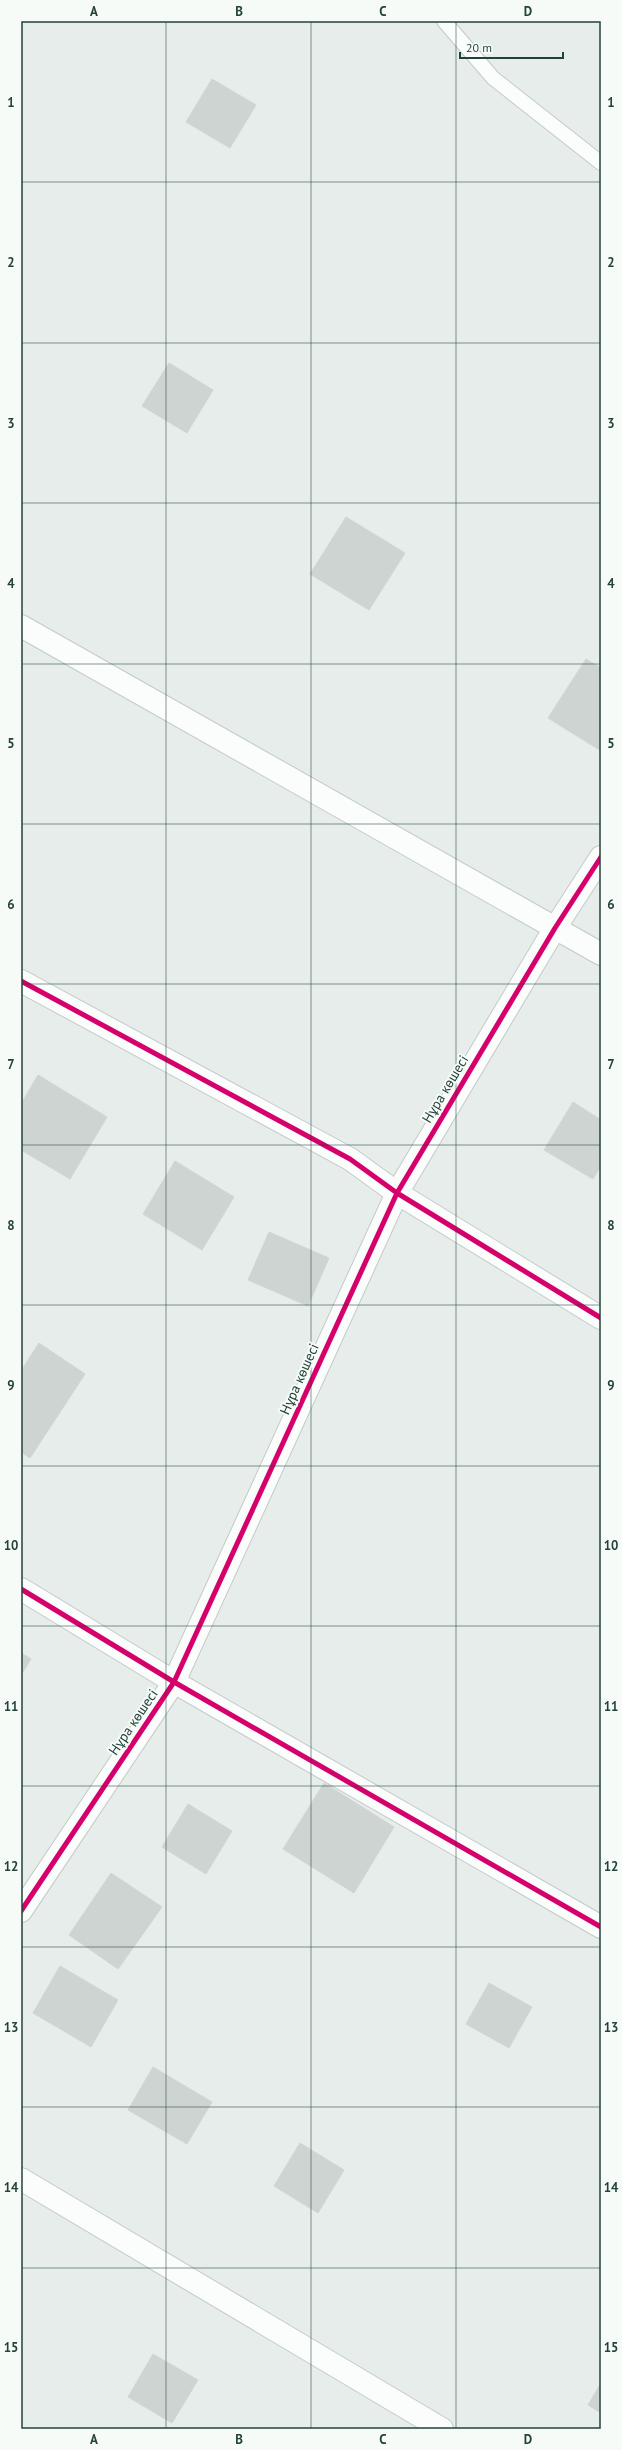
<svg xmlns="http://www.w3.org/2000/svg" width="622" height="2450" font-family="'PT Sans',sans-serif">
<rect width="100%" height="100%" fill="#e7edea"/>
<path fill="#ced4d2" stroke="#d0d6d3" d="M 212,79 L 256,105 L 230,148 L 186,122 Z
M 169,363 L 213,390 L 187,433 L 142,406 Z
M 346,517 L 405,553 L 369,610 L 310,574 Z
M 586,659 L 601,668 L 601,751 L 548,718 Z
M 38,1075 L 107,1117 L 70,1179 L 21,1150 L 21,1104 Z
M 573,1102 L 601,1120 L 601,1166 L 593,1179 L 544,1150 Z
M 175,1161 L 234,1197 L 202,1250 L 143,1214 Z
M 269,1232 L 329,1258 L 308,1306 L 248,1280 Z
M 39,1343 L 85,1374 L 30,1458 L 21,1452 L 21,1371 Z
M 21,1653 L 31,1659 L 21,1675 Z
M 324,1783 L 394,1827 L 354,1893 L 283,1849 Z
M 188,1804 L 232,1831 L 206,1874 L 162,1847 Z
M 111,1873 L 162,1907 L 118,1969 L 69,1935 Z
M 60,1966 L 118,2000 L 91,2047 L 33,2013 Z
M 489,1983 L 532,2007 L 509,2048 L 466,2024 Z
M 153,2067 L 212,2102 L 187,2144 L 128,2110 Z
M 300,2143 L 344,2170 L 318,2213 L 274,2186 Z
M 153,2354 L 198,2380 L 172,2423 L 128,2397 Z
M 601,2383 L 601,2413 L 588,2405 Z"/>
<g fill="none" stroke-linecap="round" stroke-linejoin="round">
<g stroke="#c4cac7" stroke-width="16">
<path id="lane" d="M 444,21 L 493,78 L 601,163"/>
</g>
<g stroke="#c4cac7" stroke-width="24">
<path id="street" d="M 21,981 L 350,1159 L 397,1193 L 601,1318
M 21,1589 L 174,1682 L 601,1927
M 21,1911 L 174,1682 L 397,1193 L 555,928 L 601,857
M 21,2179 L 442,2429"/>
</g>
<g stroke="#c3cac7" stroke-width="24">
<path id="secondary" d="M 21,626 L 601,954"/>
</g>
<use href="#lane" stroke="#fbfcfc" stroke-width="14"/>
<use href="#street" stroke="#fbfcfc" stroke-width="22"/>
<use href="#secondary" stroke="#fbfcfc" stroke-width="22"/>
<g stroke="#f6fbf8" stroke-width="8">
<path id="cycleway" d="M 21,981 L 350,1159 L 397,1193 L 601,1318
M 21,1589 L 174,1682 L 601,1927
M 21,1911 L 174,1682 L 397,1193 L 555,928 L 601,857"/>
</g>
<use href="#cycleway" stroke="#d6006c" stroke-width="5"/>
</g>
<path fill="none" stroke="#23423a" stroke-width="1" stroke-opacity="0.55" d="M 166,21 L 166,2429M 311,21 L 311,2429M 456,21 L 456,2429M 21,182 L 601,182M 21,343 L 601,343M 21,503 L 601,503M 21,664 L 601,664M 21,824 L 601,824M 21,984 L 601,984M 21,1145 L 601,1145M 21,1305 L 601,1305M 21,1466 L 601,1466M 21,1626 L 601,1626M 21,1786 L 601,1786M 21,1947 L 601,1947M 21,2107 L 601,2107M 21,2268 L 601,2268"/>
<g text-anchor="middle" stroke-width="4" stroke-linejoin="round" paint-order="stroke">
<g font-size="14" fill="#23423a" stroke="#f6fbf8">
<text transform="translate(445 1089) rotate(-59)" y="5">Нұра көшесі</text>
<text transform="translate(299 1379) rotate(-66)" y="5">Нұра көшесі</text>
<text transform="translate(133 1722) rotate(-56)" y="5">Нұра көшесі</text>
</g>
</g>
<rect width="622" height="2450" fill="none" stroke="#f6fbf8" stroke-width="44"/>
<path d="M460 52v6h103v-6" fill="none" stroke="#23423a" stroke-width="2"/>
<text x="466" y="52" font-size="12" fill="#23423a" stroke="#f6fbf8" stroke-width="3" paint-order="stroke">20 m</text>
<rect x="22" y="22" width="578" height="2406" fill="none" stroke="#23423a" stroke-width="1.5"/>
<g font-size="13" text-anchor="middle" font-weight="bold" fill="#23423a">
<text x="94" y="16">A</text>
<text x="239" y="16">B</text>
<text x="383" y="16">C</text>
<text x="528" y="16">D</text>
<text x="11" y="107">1</text>
<text x="611" y="107">1</text>
<text x="11" y="267">2</text>
<text x="611" y="267">2</text>
<text x="11" y="428">3</text>
<text x="611" y="428">3</text>
<text x="11" y="588">4</text>
<text x="611" y="588">4</text>
<text x="11" y="748">5</text>
<text x="611" y="748">5</text>
<text x="11" y="909">6</text>
<text x="611" y="909">6</text>
<text x="11" y="1069">7</text>
<text x="611" y="1069">7</text>
<text x="11" y="1230">8</text>
<text x="611" y="1230">8</text>
<text x="11" y="1390">9</text>
<text x="611" y="1390">9</text>
<text x="11" y="1550">10</text>
<text x="611" y="1550">10</text>
<text x="11" y="1711">11</text>
<text x="611" y="1711">11</text>
<text x="11" y="1871">12</text>
<text x="611" y="1871">12</text>
<text x="11" y="2032">13</text>
<text x="611" y="2032">13</text>
<text x="11" y="2192">14</text>
<text x="611" y="2192">14</text>
<text x="11" y="2352">15</text>
<text x="611" y="2352">15</text>
<text x="94" y="2444">A</text>
<text x="239" y="2444">B</text>
<text x="383" y="2444">C</text>
<text x="528" y="2444">D</text>
</g>
</svg>
